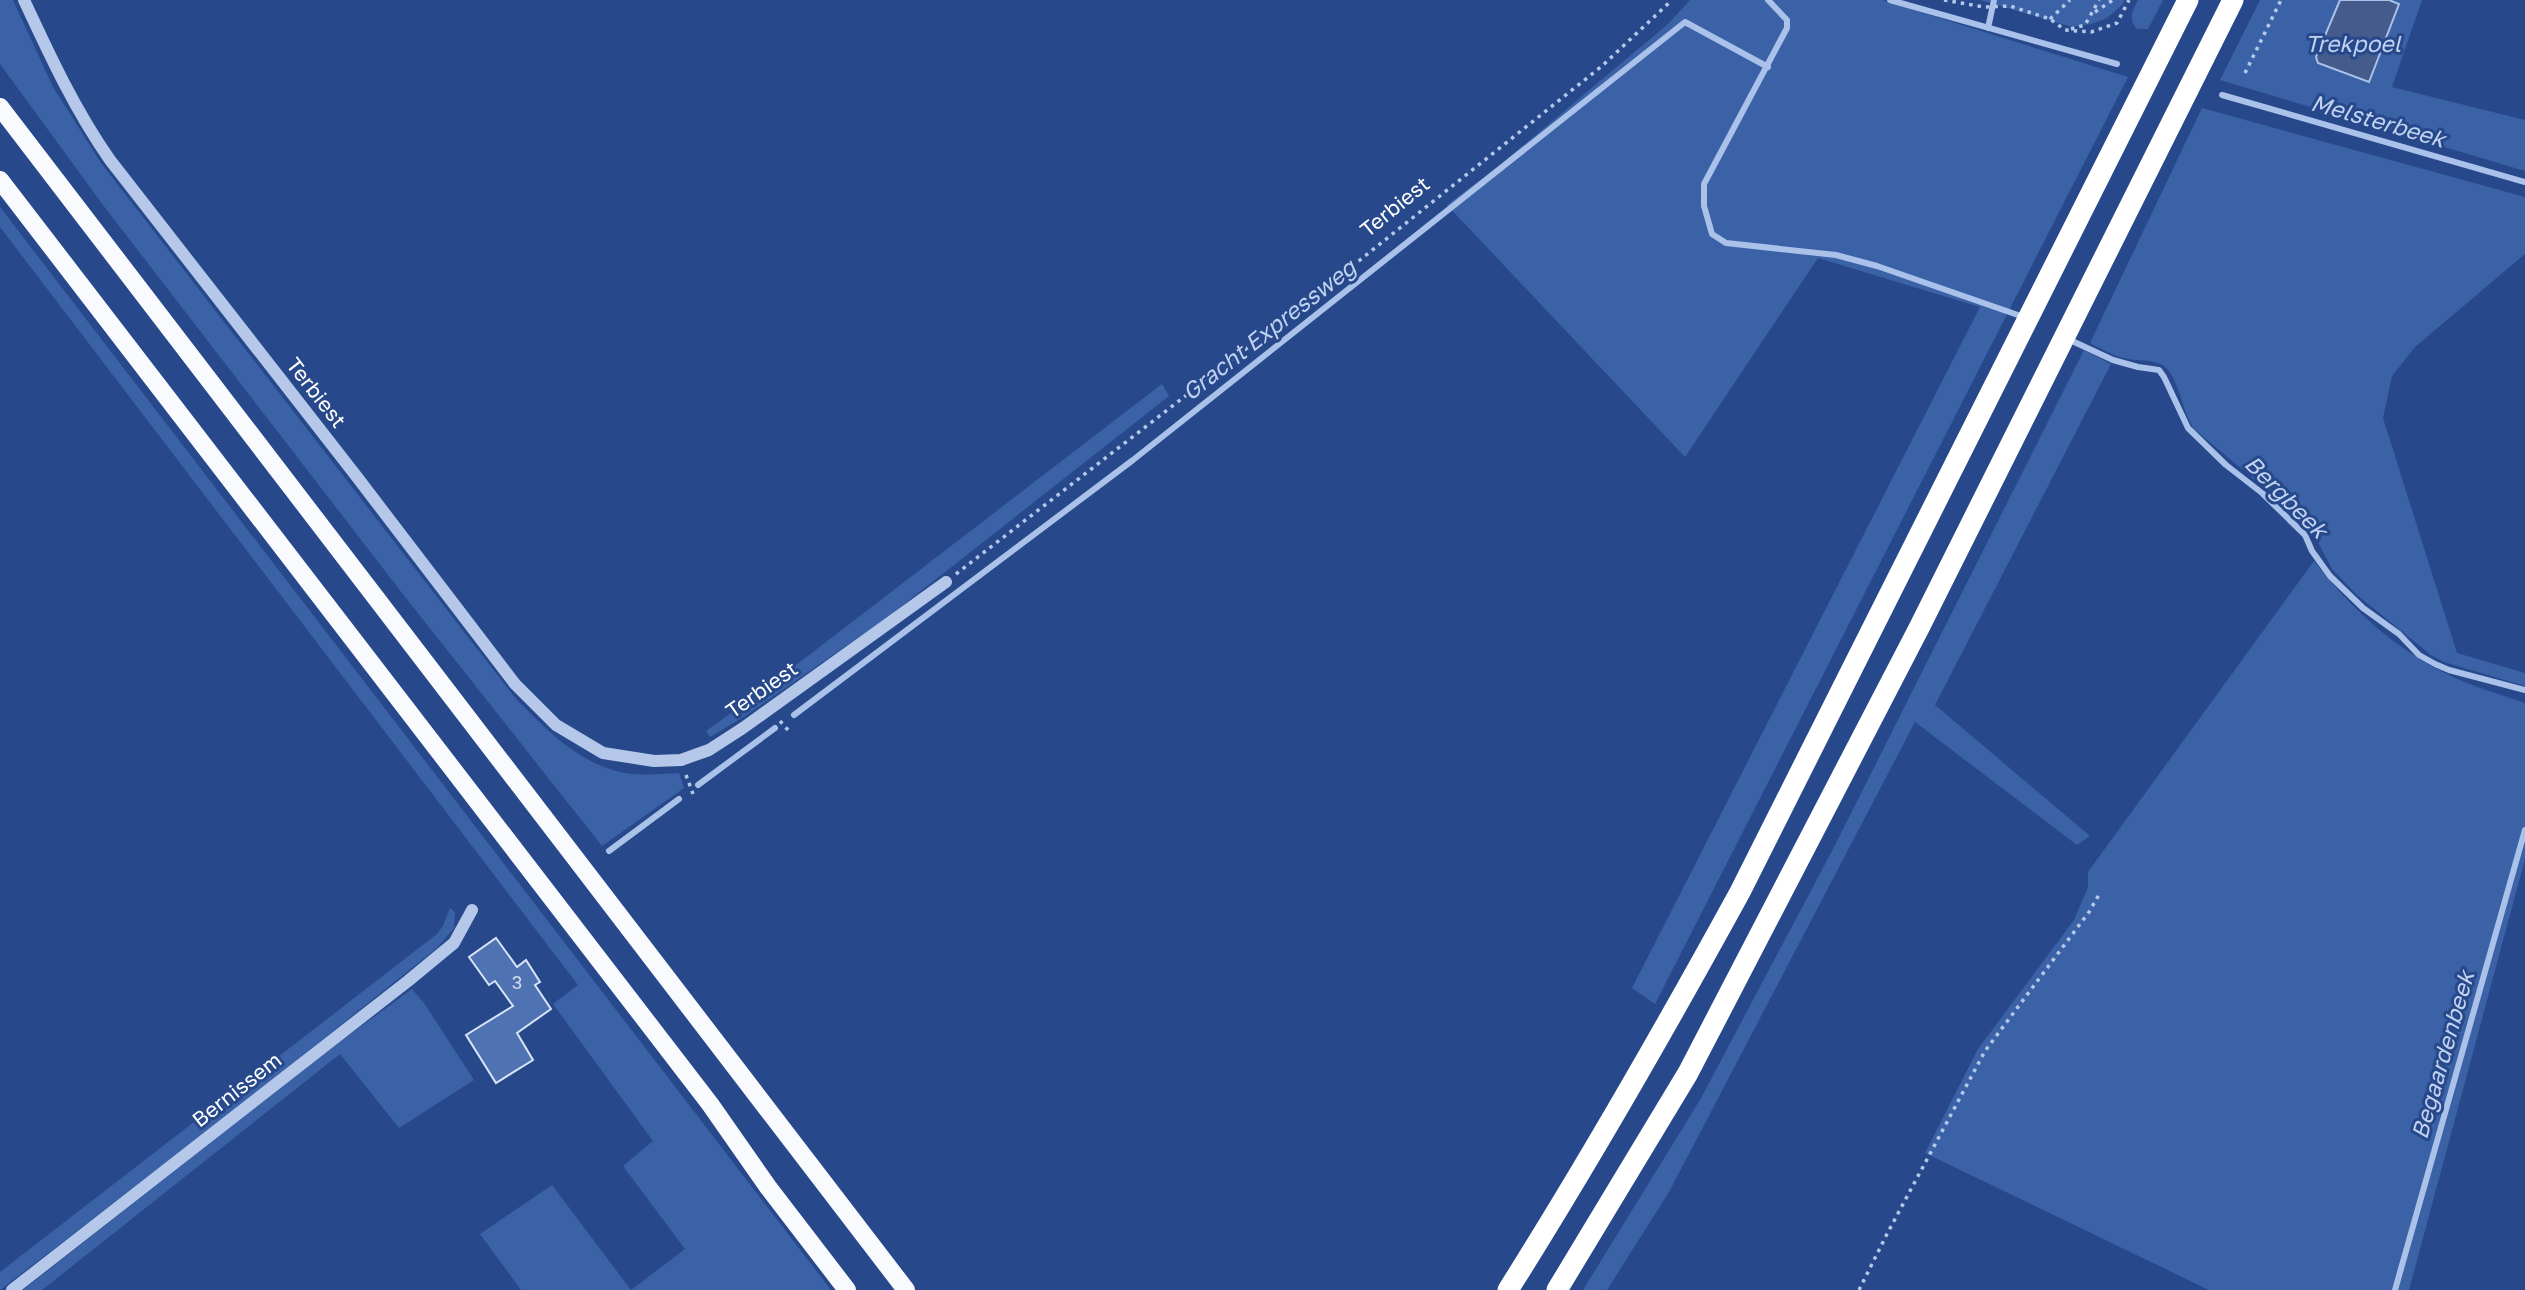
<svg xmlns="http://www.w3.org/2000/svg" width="2525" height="1290" font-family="'Golos Text',sans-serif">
<rect width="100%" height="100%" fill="#27498b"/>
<path fill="#3b62a7" d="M 0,0 L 13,0 L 53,87 L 101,163 L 516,699 C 545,728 573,758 613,770 C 633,777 658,774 679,773 L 684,788 L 602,846 L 402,593 L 103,205 L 0,64 Z
M 1690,0 L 1882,0 L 2128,77 L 1655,1004 L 1632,988 L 1980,307 L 1818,258 L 1685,457 L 1447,205 L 1501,164 L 1668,24 Z
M 1980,0 L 2125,0 L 2122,5 L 2107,18 L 2092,24 L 2072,27 Z
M 2138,0 L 2163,0 L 2148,29 L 2137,29 C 2128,18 2132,12 2138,0 Z
M 2260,0 L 2340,0 L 2316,57 L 2318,62 L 2399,4 L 2389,0 L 2422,0 L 2392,87 L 2525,120 L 2525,171 L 2220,80 Z
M 2202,108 L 2525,197 L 2525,254 L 2415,347 L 2392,376 L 2383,418 L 2457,653 L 2525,673 L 2525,686 L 2444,662 L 2431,655 L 2357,595 L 2332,569 L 2309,525 L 2194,429 C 2183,412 2181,391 2171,374 C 2161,356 2137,363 2120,357 C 2110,354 2100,348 2090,343 Z
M 0,207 L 831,1290 L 521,1290 L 480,1234 L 552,1185 L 631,1290 L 685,1249 L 623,1166 L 653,1141 L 553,1004 L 578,985 L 0,227 Z
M 2084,350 L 2111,364 L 1935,705 L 2090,836 L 2077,845 L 1915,722 L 1669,1192 L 1607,1290 L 1583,1290 L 1700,1100 L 1832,851 Z
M 1162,384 L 1169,396 L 889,616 L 745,716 L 710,737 L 706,731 L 770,685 Z
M 2314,561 C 2350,608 2395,649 2449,675 C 2473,687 2500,694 2525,703 L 2525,859 L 2409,1290 L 2209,1290 L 1925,1153 L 1978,1049 L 2074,920 L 2088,887 L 2088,872 Z
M 450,908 L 455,912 L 454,928 L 437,948 L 223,1119 L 0,1290 L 0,1272 L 437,934 L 443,926 Z
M 412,989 L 424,1003 L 474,1080 L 399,1128 L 340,1054 L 42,1290 L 23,1290 L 334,1046 Z"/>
<path fill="#445b8b" stroke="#aac1ea" stroke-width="2" d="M 2340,0 L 2389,0 L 2399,4 L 2369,82 L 2318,63 L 2316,57 Z"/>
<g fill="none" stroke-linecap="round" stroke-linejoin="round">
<path stroke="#aac1ea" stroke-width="6" d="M 1768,0 L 1787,20 L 1787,28 L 1704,184 L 1704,206 L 1712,234 L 1726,243 L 1836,255 L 1877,266 L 2018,315
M 1890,0 L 2117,64
M 1988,28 L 1994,0
M 2222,95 L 2525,182
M 2070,340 L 2113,360 L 2138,367 L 2159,370 L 2164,377 L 2188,428 L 2226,465 L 2262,493 L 2305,535 L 2312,551 L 2330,576 L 2363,608 L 2399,634 L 2419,655 L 2435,664 L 2449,670 L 2525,690
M 794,715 L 1133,460 L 1685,22 L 1768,67
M 698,785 L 775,728
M 609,851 L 679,799
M 2395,1290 L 2525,830"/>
</g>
<path fill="#4f72b2" stroke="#d9e4f8" stroke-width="2" d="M 496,938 L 517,967 L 526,960 L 540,982 L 535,985 L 551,1009 L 517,1033 L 533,1060 L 496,1083 L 466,1035 L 513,1006 L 495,981 L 489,985 L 469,957 Z"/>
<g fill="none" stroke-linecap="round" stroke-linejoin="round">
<path stroke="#b5c8ea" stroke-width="3.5" stroke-dasharray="3.5 5" stroke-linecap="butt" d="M 1944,0 L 1984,7 L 2010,6 L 2050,19 L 2065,30 L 2091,32 L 2117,23 L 2129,0
M 2095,12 L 2113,0
M 2050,19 L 2070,0
M 2071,29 L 2085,25 L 2099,0
M 2245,73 L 2281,0
M 956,574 L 1345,272 L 1602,66 L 1672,0
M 780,721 L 788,730
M 686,775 L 693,794
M 1859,1290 L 1887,1234 L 1985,1051 L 2089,912 L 2100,893"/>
<path stroke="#b5c8ea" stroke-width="12" d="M 24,0 C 50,56 75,110 110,160 L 357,477 L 515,684 L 556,725 L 603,753 L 654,761 L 681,760 L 709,750 L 743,728 L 946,582
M 12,1290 L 408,981 L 454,943 L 472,910"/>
<path stroke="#f8fafe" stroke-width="18" d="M 0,107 L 906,1290
M 0,180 L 710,1104 L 768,1187 L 847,1290"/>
<path stroke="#fff" stroke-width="21" d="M 1508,1290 C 1590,1160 1666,1027 1740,892 L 2188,0
M 1557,1290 L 1688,1073 L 1919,628 L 2233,0"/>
</g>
<g text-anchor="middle" stroke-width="6" stroke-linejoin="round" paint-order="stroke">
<g font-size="18" fill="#d3dcec">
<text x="517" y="989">3</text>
</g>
<g font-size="21" fill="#fff" stroke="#27498b">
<text transform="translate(1395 207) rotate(-39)" y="7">Terbiest</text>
<text transform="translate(316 393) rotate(52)" y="7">Terbiest</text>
<text transform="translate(762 690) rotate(-35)" y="7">Terbiest</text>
<text transform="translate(237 1090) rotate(-38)" y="7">Bernissem</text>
</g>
<g font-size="23" font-style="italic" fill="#c1d2f1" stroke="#27498b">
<text x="2353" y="52">Trekpoel</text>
<text transform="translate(2378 121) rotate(16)" y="8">Melsterbeek</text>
<text transform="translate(1269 330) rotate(-38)" y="8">Gracht Expressweg</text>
<text transform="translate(2286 497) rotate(45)" y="8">Bergbeek</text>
<text transform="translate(2443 1055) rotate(-74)" y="8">Begaardenbeek</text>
</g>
</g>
</svg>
